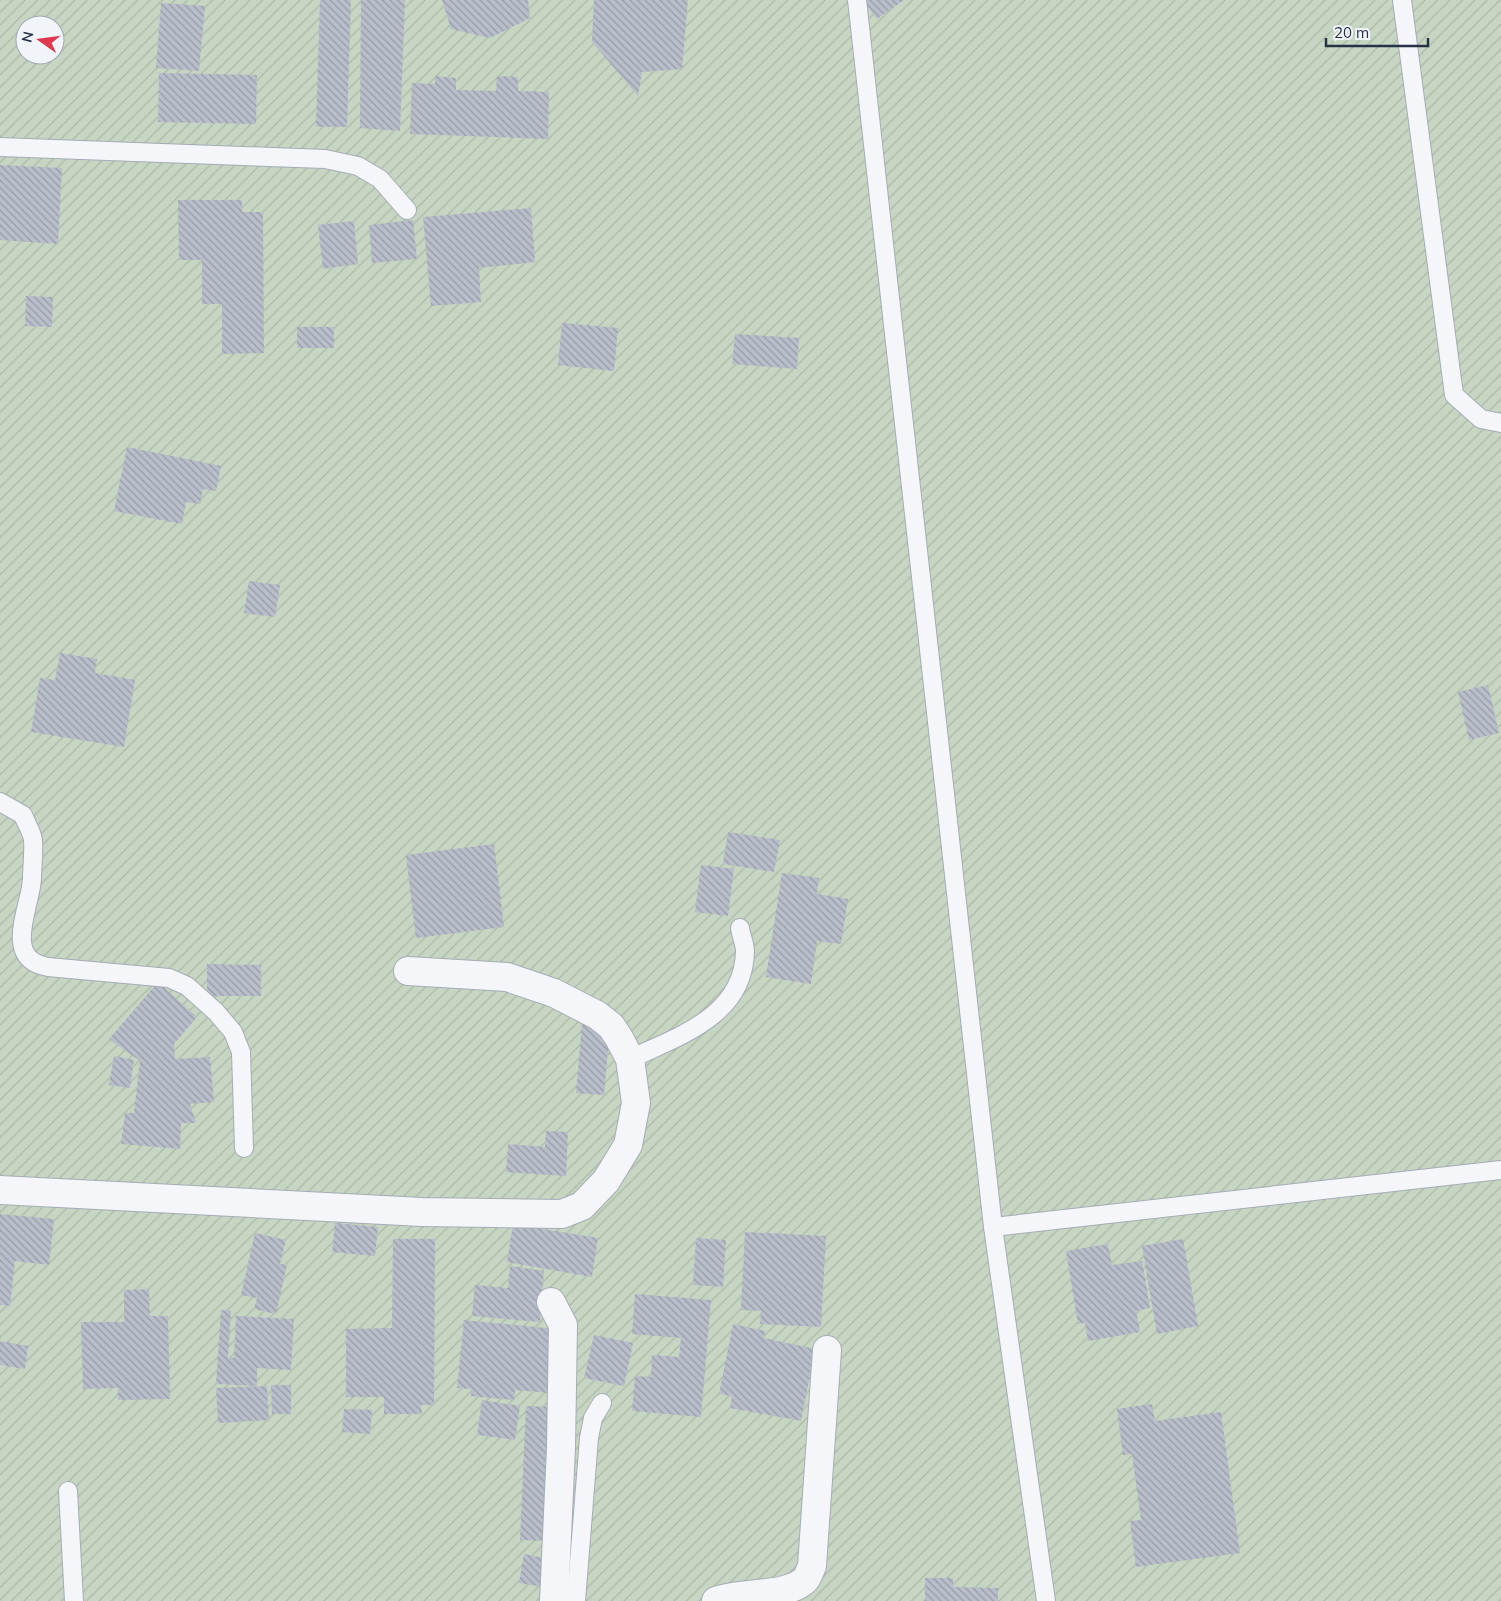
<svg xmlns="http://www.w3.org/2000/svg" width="1501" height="1601" font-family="Mulish,sans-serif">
<defs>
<pattern id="garden-furrows" width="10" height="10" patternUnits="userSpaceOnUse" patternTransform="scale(1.25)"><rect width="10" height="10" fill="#c7d6c2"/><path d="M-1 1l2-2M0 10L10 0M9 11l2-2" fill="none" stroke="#abb8a8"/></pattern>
<pattern id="building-back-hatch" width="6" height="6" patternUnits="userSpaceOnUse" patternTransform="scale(1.25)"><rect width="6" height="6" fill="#b8beca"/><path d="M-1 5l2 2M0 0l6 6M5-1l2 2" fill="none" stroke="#969ba6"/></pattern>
</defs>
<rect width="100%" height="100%" fill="#e1e5ec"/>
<path fill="url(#garden-furrows)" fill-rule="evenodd" d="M 0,0 L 1501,0 L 1501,1601 L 0,1601 ZM 25,25 L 55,25 L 55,55 L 25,55 Z"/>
<path fill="url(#building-back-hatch)" d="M 320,0 L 351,0 L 347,127 L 316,127 Z
M 361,0 L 405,0 L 400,131 L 360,128 Z
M 442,0 L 528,0 L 530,18 L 490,38 L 451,29 Z
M 594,0 L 688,0 L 682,69 L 642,72 L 638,96 L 592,42 Z
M 863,0 L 904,0 L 877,19 Z
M 161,3 L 205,6 L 199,71 L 156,68 Z
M 159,73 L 257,75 L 256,124 L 158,122 Z
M 435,76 L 456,78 L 456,90 L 496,91 L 497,76 L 518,77 L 518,91 L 549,92 L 548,139 L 410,134 L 412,83 L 435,84 Z
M 0,165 L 62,168 L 58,244 L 0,240 Z
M 178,200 L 242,200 L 242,212 L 263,212 L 264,353 L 222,354 L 222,304 L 202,304 L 202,260 L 179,260 Z
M 531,208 L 535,262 L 479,268 L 481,302 L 431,306 L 423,217 Z
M 413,220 L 417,259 L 372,263 L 369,225 Z
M 354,221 L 358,264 L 323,269 L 318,225 Z
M 26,296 L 53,297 L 52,327 L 25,326 Z
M 562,323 L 618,328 L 614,371 L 558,365 Z
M 297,327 L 334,327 L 334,348 L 297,348 Z
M 735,334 L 799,338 L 797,369 L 732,364 Z
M 127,447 L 221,466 L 216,491 L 203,489 L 200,504 L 186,502 L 182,524 L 114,511 Z
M 249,581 L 280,585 L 275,617 L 244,613 Z
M 60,653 L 97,659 L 95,673 L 135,680 L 124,747 L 31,732 L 40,678 L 55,680 Z
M 1488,685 L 1499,733 L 1469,740 L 1458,692 Z
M 728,832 L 780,840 L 774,872 L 723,864 Z
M 494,844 L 504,927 L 416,938 L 406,855 Z
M 701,865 L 734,869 L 728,916 L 695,912 Z
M 782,873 L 819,878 L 817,894 L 848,899 L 841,944 L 817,941 L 811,984 L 766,977 Z
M 207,964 L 261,965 L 261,996 L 207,996 Z
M 158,982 L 197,1017 L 174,1044 L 175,1059 L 210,1057 L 214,1102 L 190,1104 L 196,1123 L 181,1123 L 180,1149 L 121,1144 L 125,1113 L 134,1113 L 140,1061 L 109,1039 Z
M 582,1024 L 610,1026 L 604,1095 L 576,1093 Z
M 114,1056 L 134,1060 L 130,1088 L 109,1085 Z
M 546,1131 L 568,1132 L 566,1176 L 506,1172 L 508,1144 L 545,1147 Z
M 0,1214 L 54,1219 L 49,1265 L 15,1261 L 10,1306 L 0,1305 Z
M 335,1223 L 378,1227 L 375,1256 L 332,1252 Z
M 513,1224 L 598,1238 L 592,1277 L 507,1262 Z
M 745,1232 L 826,1236 L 821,1327 L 760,1324 L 761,1311 L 741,1310 Z
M 255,1233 L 286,1240 L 280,1264 L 287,1265 L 276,1314 L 254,1309 L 257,1298 L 241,1295 Z
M 696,1238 L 726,1240 L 723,1287 L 693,1285 Z
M 393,1239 L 435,1239 L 434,1405 L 421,1405 L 422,1414 L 384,1414 L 384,1397 L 346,1397 L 346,1329 L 392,1328 Z
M 1183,1239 L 1198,1326 L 1157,1334 L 1142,1246 Z
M 1108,1244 L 1112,1265 L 1142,1261 L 1150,1308 L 1136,1311 L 1140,1332 L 1088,1341 L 1085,1323 L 1078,1324 L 1066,1251 Z
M 510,1266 L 544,1271 L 540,1322 L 472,1316 L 475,1285 L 508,1288 Z
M 149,1289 L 150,1316 L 168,1316 L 170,1399 L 118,1400 L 118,1388 L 83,1389 L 81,1322 L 124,1322 L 124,1290 Z
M 635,1294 L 711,1300 L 701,1417 L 632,1411 L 635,1376 L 651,1377 L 652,1355 L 679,1357 L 681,1338 L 632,1334 Z
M 221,1310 L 231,1311 L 228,1358 L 234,1358 L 236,1316 L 294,1319 L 291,1370 L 257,1368 L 257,1386 L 216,1384 Z
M 464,1320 L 555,1329 L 549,1393 L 515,1390 L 514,1400 L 471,1396 L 472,1389 L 457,1388 Z
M 733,1324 L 765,1331 L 764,1338 L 815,1349 L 801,1421 L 730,1408 L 732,1396 L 719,1394 Z
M 594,1335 L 633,1343 L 624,1386 L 584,1378 Z
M 0,1341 L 28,1346 L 25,1369 L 0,1365 Z
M 271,1385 L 291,1385 L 291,1414 L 272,1414 Z
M 267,1386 L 269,1420 L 218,1423 L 216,1388 Z
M 482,1400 L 520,1406 L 515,1440 L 477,1435 Z
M 1152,1404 L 1155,1421 L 1221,1412 L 1240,1553 L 1136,1567 L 1130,1521 L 1141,1520 L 1132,1454 L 1123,1455 L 1117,1409 Z
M 526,1406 L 555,1407 L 549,1541 L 520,1540 Z
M 344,1409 L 372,1410 L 370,1434 L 342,1432 Z
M 524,1554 L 549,1559 L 544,1587 L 519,1583 Z
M 925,1578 L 953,1578 L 953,1587 L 998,1588 L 998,1601 L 925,1601 Z"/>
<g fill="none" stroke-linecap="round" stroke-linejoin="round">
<g stroke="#a5acb7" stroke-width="20">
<path id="lane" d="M 857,0 L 993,1227 L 1046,1601
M 1402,0 L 1454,395 L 1481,419 L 1501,423
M 0,147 L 325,159 L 358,166 L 380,179 L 407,210
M 0,802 L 23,815 C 26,823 32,832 33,840 C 34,852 32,867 32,879 C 30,909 2,959 48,967 L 169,978 L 187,986 L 216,1012 L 233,1032 L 241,1052 L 244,1148
M 630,1059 C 679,1036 744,1016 745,951 C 745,944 741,936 740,928
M 993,1227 L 1501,1170
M 68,1491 L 74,1601
M 576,1601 L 589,1438 L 593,1418 L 602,1403"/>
</g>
<g stroke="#a5acb7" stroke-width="30">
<path id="street" d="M 0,1190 L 422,1212 L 562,1214 L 582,1206 L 606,1181 L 628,1145 L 636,1103 L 630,1059 L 619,1038 L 611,1026 L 597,1015 L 554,993 L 507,977 L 408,971
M 551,1302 L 563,1325 L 561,1448 L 554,1601
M 716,1601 C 741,1591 786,1598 805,1580 C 808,1577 810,1570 812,1566 L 827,1350"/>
</g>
<use href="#lane" stroke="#f5f6f9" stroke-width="18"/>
<use href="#street" stroke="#f5f6f9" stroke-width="28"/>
</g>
<g transform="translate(40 40) rotate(284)"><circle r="24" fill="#f1f4f9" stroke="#a0a6b1"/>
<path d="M0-4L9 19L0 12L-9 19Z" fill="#de394f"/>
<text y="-8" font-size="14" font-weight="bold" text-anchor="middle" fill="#273246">N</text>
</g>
<path d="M1326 38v8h102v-8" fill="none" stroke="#273246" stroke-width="2.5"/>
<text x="1334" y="38" font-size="15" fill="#273246" stroke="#f1f4f9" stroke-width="4" paint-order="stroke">20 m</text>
</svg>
